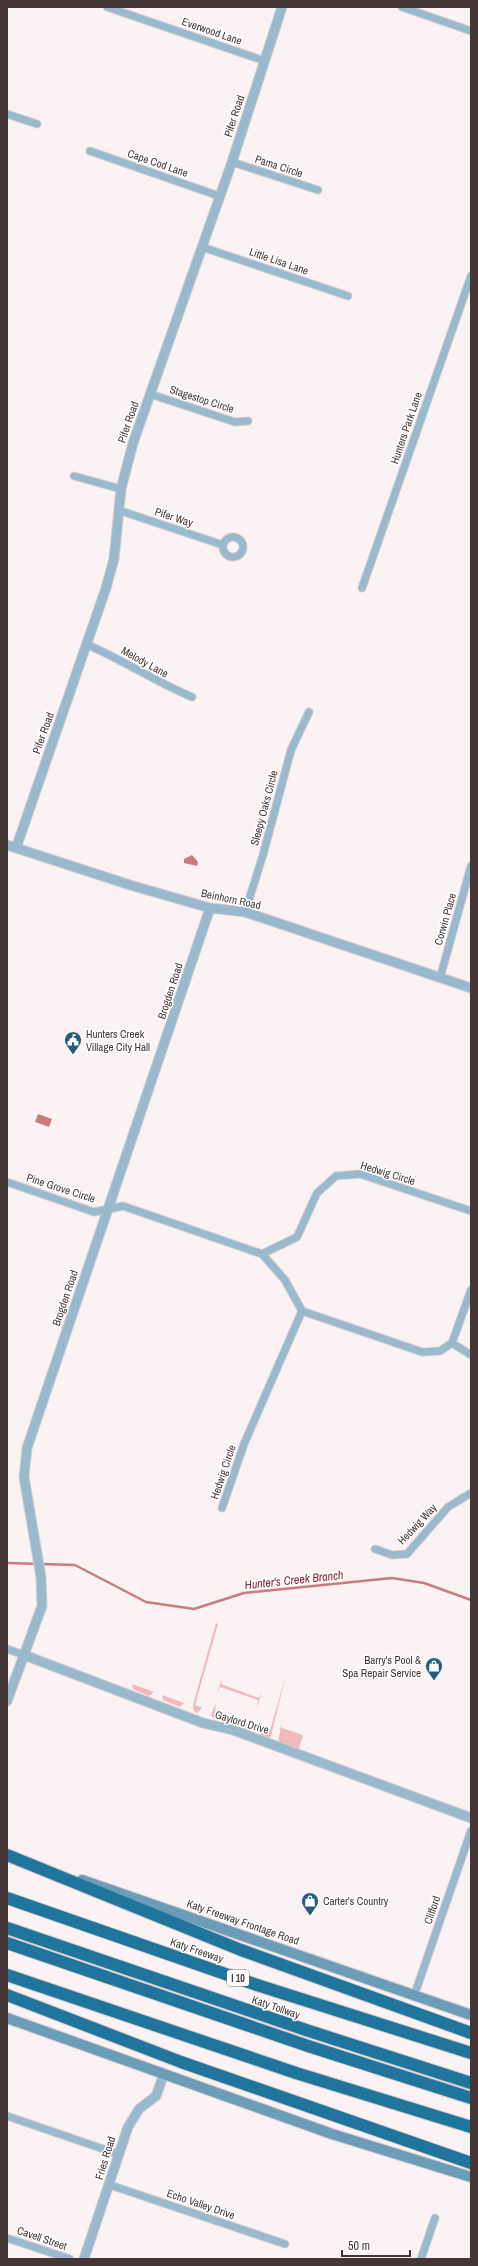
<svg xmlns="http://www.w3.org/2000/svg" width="478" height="2266" font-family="'Archivo Narrow',sans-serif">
<rect width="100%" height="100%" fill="#faf2f3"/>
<path fill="#f0babc" d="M 216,1623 L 218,1624 L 195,1705 L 202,1708 L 197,1713 L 194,1711 L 193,1705 Z
M 286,1675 L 271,1736 L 268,1740 L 260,1737 L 262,1729 L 270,1731 Z
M 222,1678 L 221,1684 L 259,1698 L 262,1691 L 257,1708 L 258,1700 L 220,1687 L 217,1693 Z
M 132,1684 L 154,1692 L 149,1696 L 133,1689 Z
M 162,1695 L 184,1703 L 180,1707 L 163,1700 Z
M 216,1703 L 215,1712 L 249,1724 L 253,1717 L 247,1730 L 245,1731 L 214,1719 L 211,1715 Z
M 281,1725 L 282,1728 L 303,1735 L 298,1751 L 278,1743 Z"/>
<path fill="#ca7b80" d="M 192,855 L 198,862 L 197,866 L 184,863 L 184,859 Z
M 38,1114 L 52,1119 L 49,1127 L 35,1122 Z"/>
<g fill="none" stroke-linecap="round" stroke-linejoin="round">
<path stroke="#ca7b80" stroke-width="2.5" d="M 7,1563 L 75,1565 L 146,1602 L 194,1609 L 244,1593 L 392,1578 L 424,1583 L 471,1600"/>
<g stroke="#d6cccd" stroke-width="9">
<path id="minor" d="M 107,7 L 265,61
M 402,7 L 471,31
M 7,114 L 37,124
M 90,151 L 219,196
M 232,162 L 318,190
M 202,247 L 348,296
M 150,394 L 235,422 L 248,421
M 74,476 L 121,489
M 118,510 L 223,545
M223 547a10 10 0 1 1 20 0a10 10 0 1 1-20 0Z
M 362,588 L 471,276
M 88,645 C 123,660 156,682 192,697
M 245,912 L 263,855 L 291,750 L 309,712
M 440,978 L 471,866
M 7,1182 L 94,1212 L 123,1206 L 262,1254 L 297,1237 L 317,1193 L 336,1176 L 360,1174 L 471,1211
M 262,1254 L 285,1280 L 302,1311 L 422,1352 L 440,1351 L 452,1343 L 471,1290
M 452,1343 L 471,1355
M 222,1508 L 244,1444 L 302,1311
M 375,1549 L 392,1555 L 407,1554 L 448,1507 L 471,1493
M 7,1649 L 24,1655
M 414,1996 L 471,1831
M 7,2116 L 118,2154
M 110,2185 L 285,2244
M 7,2238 L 70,2259
M 421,2259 L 435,2218"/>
</g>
<g stroke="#d6cccd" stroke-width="11">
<path id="tertiary" d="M 7,845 L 130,885 L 210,908 L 245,912 L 471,988
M 16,848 L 106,588 L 114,559 L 121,489 L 133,443 L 232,162 L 282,7
M 24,1655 L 203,1723 L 233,1730 L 471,1818
M 7,1701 L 42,1606 L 41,1577 L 24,1477 L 27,1448 L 210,908
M 84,2259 L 128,2127 L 139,2109 L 156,2096 L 164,2074"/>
</g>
<g stroke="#d6cccd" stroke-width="12">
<path id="secondary" d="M 82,1880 L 471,2015
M 7,2018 L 332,2134 L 471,2177"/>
</g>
<g stroke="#d6cccd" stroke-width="14">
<path id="motorway" d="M 7,1855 L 241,1950 L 471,2033
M 7,1898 L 257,1985 L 471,2053
M 7,1928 L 306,2030 L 471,2083
M 7,1943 L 308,2046 L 471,2098
M 7,1975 L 296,2073 L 471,2127
M 7,1995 L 181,2062 L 471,2163"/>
</g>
<use href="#minor" stroke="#99bacd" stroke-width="7"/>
<use href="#tertiary" stroke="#99bacd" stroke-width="9"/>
<use href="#secondary" stroke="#6b9db9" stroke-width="10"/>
<use href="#motorway" stroke="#1f759c" stroke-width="12"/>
</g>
<defs>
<g id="civic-pin" transform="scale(0.9)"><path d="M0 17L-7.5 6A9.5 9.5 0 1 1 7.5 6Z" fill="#275d78" stroke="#fff"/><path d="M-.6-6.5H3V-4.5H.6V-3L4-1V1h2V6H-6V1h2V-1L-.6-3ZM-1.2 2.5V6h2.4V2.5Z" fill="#fff"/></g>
<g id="shop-pin" transform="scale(0.9)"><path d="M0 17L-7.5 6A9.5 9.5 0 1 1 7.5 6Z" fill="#275d78" stroke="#fff"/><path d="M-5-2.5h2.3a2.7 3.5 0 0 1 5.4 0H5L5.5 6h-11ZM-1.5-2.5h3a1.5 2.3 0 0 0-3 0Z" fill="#fff"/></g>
</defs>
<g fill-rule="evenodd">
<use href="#civic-pin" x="73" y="1040"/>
<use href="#shop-pin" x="434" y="1666"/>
<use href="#shop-pin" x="310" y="1901"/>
</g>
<g text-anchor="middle" stroke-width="3" stroke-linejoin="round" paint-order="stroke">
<rect fill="#fff" stroke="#7c7273" stroke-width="1" x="227" y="1970" width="22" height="16" rx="3"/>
<g font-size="10" font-weight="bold" fill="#443637">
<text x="238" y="1982">I 10</text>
</g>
<g font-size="11" fill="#443637" stroke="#fff">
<text transform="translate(212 31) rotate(19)" y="4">Everwood Lane</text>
<text transform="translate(234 116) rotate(-72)" y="4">Pifer Road</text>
<text transform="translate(158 163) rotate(19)" y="4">Cape Cod Lane</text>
<text transform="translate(279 166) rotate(18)" y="4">Pama Circle</text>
<text transform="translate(279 261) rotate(19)" y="4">Little Lisa Lane</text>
<text transform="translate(202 399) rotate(18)" y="4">Stagestop Circle</text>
<text transform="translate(128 422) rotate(-71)" y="4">Pifer Road</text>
<text transform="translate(406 428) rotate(-71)" y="4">Hunters Park Lane</text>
<text transform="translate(174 517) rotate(18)" y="4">Pifer Way</text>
<text transform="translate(145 662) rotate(29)" y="4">Melody Lane</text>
<text transform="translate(43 733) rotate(-70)" y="4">Pifer Road</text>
<text transform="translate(264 808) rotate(-75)" y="4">Sleepy Oaks Circle</text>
<text transform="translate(231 899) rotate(12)" y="4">Beinhorn Road</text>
<text transform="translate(445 919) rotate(-74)" y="4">Corwin Place</text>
<text transform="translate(170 991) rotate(-72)" y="4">Brogden Road</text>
<text transform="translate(388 1173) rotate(17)" y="4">Hedwig Circle</text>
<text transform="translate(61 1188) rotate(18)" y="4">Pine Grove Circle</text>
<text transform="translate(65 1298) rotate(-71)" y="4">Brogden Road</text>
<text transform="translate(223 1472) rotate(-71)" y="4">Hedwig Circle</text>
<text transform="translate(417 1524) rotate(-47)" y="4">Hedwig Way</text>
<text transform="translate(242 1722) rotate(17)" y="4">Gaylord Drive</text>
<text transform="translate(432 1910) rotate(-71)" y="4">Clifford</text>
<text transform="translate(243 1922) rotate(19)" y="4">Katy Freeway Frontage Road</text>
<text transform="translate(197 1950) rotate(19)" y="4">Katy Freeway</text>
<text transform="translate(276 2007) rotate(19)" y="4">Katy Tollway</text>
<text transform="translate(105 2158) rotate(-73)" y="4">Fries Road</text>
<text transform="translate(201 2204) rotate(19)" y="4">Echo Valley Drive</text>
<text transform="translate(42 2238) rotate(19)" y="4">Cavell Street</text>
</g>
<g font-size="11" fill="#443637" stroke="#fff" text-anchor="start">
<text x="86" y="1038">Hunters Creek<tspan x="86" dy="13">Village City Hall</tspan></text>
<text x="421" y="1664" text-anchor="end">Barry's Pool &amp;<tspan x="421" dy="13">Spa Repair Service</tspan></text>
<text x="323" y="1905">Carter's Country</text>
</g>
<g font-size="12" font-style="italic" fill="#812232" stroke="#fff">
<text transform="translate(294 1580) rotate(-6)" y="4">Hunter's Creek Branch</text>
</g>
</g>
<rect width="478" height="2266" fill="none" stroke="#443637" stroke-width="16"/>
<path d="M342 2250v6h68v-6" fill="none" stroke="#443637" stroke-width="2"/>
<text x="348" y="2250" font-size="12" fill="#443637" stroke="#ffffff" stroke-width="3" paint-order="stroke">50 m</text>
</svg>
